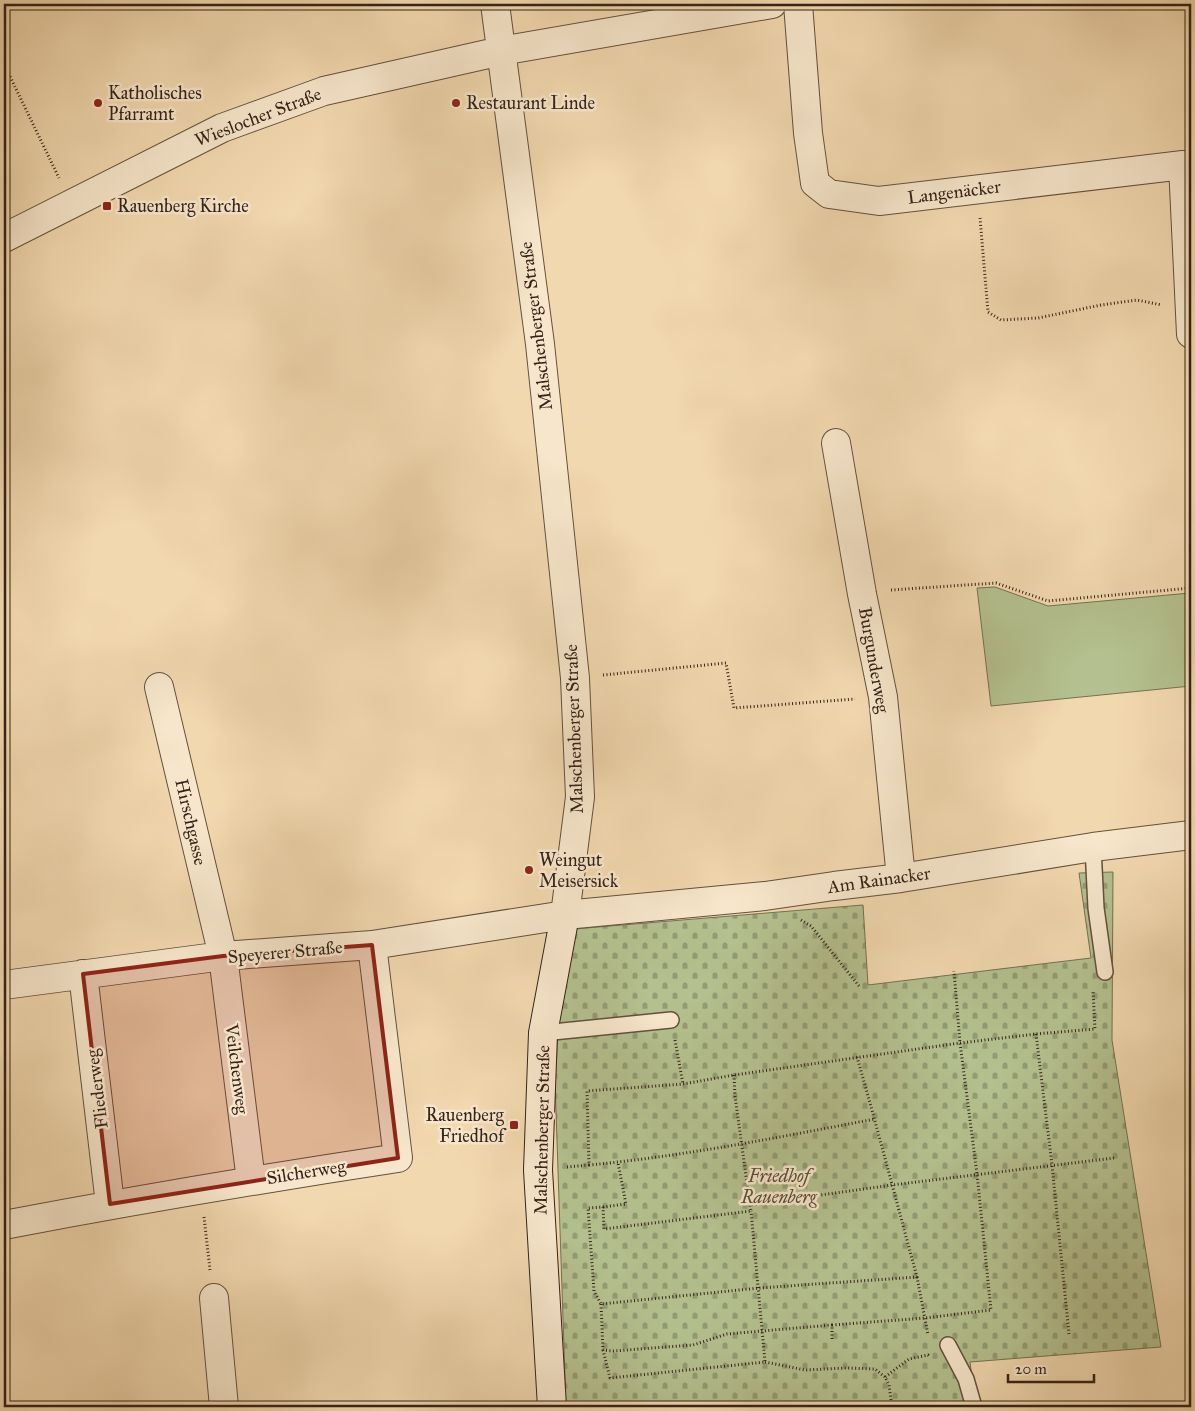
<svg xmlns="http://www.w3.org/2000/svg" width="1195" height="1411" font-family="'IM FELL Great Primer',serif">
<defs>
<pattern id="cemetery-stones" width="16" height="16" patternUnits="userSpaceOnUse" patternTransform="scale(1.25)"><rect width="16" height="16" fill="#b4c08f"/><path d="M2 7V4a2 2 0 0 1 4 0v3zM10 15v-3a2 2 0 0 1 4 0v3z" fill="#939c74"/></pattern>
</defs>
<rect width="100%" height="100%" fill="#f2d8af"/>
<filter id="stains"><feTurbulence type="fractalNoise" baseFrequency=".004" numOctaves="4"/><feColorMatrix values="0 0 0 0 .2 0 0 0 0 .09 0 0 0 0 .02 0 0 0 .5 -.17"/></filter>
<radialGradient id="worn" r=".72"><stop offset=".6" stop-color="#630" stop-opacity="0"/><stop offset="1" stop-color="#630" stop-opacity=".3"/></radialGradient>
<path fill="#b4c08f" stroke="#747154" d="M 995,587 L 1048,606 L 1190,593 L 1191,601 L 1191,686 L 991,706 L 977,588 Z"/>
<path fill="url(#cemetery-stones)" stroke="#747154" d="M 1113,872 L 1112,1040 L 1161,1347 L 970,1362 L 976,1407 L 566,1407 L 555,1082 L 560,1003 L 574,929 L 863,905 L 868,985 L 1091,958 L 1079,873 Z"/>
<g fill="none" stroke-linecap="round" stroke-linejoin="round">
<g stroke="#64503e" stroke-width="18">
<path id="lane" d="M 1093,847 L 1096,908 L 1105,972
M 543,1033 L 671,1020
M 948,1345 L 966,1379 L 974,1407"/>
</g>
<g stroke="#64503e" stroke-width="30">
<path id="street" d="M 495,4 L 540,344 L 575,678 L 580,797 L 565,915
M 798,4 L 808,133 L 815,183 L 829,194 L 879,201 L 1183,165 L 1191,334
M 4,238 L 222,128 L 324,91 L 501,51 L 772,4
M 836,443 L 862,594 L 883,697 L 901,878
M 159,687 L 223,956 L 251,1181
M 83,974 L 110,1204
M 4,985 L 223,956 L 372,945 L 565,915 L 765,896 L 834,886 L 901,878 L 1093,847 L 1191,835
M 4,1225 C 135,1200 266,1178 398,1158 L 372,945
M 214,1298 L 224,1407"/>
</g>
<g stroke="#352219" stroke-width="30">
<path id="secondary" d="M 552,1407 L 538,1170 L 543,1033 L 565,915"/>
</g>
<path stroke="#352219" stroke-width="3" stroke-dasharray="1 2.5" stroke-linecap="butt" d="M 4,64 L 59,178
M 980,218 L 988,312 L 1001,320 L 1038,318 L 1101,305 L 1137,300 L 1162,305
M 891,590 L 996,583 L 1048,601 L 1191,588
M 1190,597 L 1191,596
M 603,675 L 726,663 L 734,708 L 855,699
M 801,920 L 811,926 L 859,986
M 1036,1034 L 1052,1165 L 1069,1334
M 675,1040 L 683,1084
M 857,1057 C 878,1130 897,1204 917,1277 L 759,1288 L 601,1304 L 594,1291 L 588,1208 L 603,1207 L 604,1229 L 751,1211 L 750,1205 L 892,1185 L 1114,1158
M 734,1075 L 735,1096 L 750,1205
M 589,1165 C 685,1156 780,1137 875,1119
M 567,1167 L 589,1165 L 587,1091 L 683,1084 L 734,1075 L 960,1043 L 1036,1034 L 1095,1029 L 1093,991
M 603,1207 L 626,1204 L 618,1163
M 204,1217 L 210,1270
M 917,1277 L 928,1335
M 601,1304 L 603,1350 L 613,1351 L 693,1345 L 727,1334 L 832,1325
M 832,1339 L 832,1325 L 925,1318 L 991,1310 L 977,1174 L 960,1043 L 954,971
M 603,1350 L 610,1378 L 765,1362 L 751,1211
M 765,1362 L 805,1370 L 846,1368 L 875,1369 L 885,1377
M 892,1407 L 889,1385 L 885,1377 L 909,1359 L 928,1355 L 929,1356"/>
<use href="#lane" stroke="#f7e6cb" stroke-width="15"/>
<use href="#street" stroke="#f7e6cb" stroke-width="28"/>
<use href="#secondary" stroke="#f7e6cb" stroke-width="28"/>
</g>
<path fill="#8f2418" fill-opacity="0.2" stroke="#8f2418" stroke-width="4" stroke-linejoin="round" d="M 372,945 L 398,1158 L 110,1204 L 83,974 L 223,956 Z"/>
<g fill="#8f2418" stroke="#f7e6cb" stroke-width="2">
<circle cx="98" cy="103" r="5"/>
<circle cx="456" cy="103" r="5"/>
<rect x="102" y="201" width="10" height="10" rx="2.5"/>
<circle cx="529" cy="870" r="5"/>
<rect x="509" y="1120" width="10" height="10" rx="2.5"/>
</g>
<g text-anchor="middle" stroke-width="5" stroke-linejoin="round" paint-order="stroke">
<g font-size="18" fill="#352219" stroke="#f7e6cb" text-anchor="start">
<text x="108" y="99">Katholisches<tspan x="108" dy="21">Pfarramt</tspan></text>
<text x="466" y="109">Restaurant Linde</text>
<text x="117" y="212">Rauenberg Kirche</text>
<text x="539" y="866">Weingut<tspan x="539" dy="21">Meisersick</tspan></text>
<text x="504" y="1121" text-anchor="end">Rauenberg<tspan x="504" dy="21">Friedhof</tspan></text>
</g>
<g font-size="18" fill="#352219" stroke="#f7e6cb">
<text transform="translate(258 117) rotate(-21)" y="6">Wieslocher Straße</text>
<text transform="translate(954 192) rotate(-7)" y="6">Langenäcker</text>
<text transform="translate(536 326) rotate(-97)" y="6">Malschenberger Straße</text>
<text transform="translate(874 660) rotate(80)" y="6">Burgunderweg</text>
<text transform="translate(574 729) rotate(-92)" y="6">Malschenberger Straße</text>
<text transform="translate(191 822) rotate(77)" y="6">Hirschgasse</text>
<text transform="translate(879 880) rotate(-8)" y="6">Am Rainacker</text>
<text transform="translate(285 952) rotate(-5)" y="6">Speyerer Straße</text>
<text transform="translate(237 1069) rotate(83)" y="6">Veilchenweg</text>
<text transform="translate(97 1089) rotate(-97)" y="6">Fliederweg</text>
<text transform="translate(542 1130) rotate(-89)" y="6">Malschenberger Straße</text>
<text transform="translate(306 1172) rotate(-9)" y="6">Silcherweg</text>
</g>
<g font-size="18" font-style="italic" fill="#554a36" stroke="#f7e6cb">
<text x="779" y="1182">Friedhof<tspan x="779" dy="21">Rauenberg</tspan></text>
</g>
</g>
<rect width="1195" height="1411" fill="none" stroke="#f2d8af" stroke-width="20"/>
<rect x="5" y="5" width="1185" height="1401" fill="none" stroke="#352219" stroke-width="2.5"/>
<rect x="10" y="10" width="1175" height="1391" fill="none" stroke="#352219"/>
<path d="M1008 1374v8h86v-8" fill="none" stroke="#352219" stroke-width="2.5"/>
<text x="1015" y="1374" font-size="15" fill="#352219" stroke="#f7e6cb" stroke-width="4" paint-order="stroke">20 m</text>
<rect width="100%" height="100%" filter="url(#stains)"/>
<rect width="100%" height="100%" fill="url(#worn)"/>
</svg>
